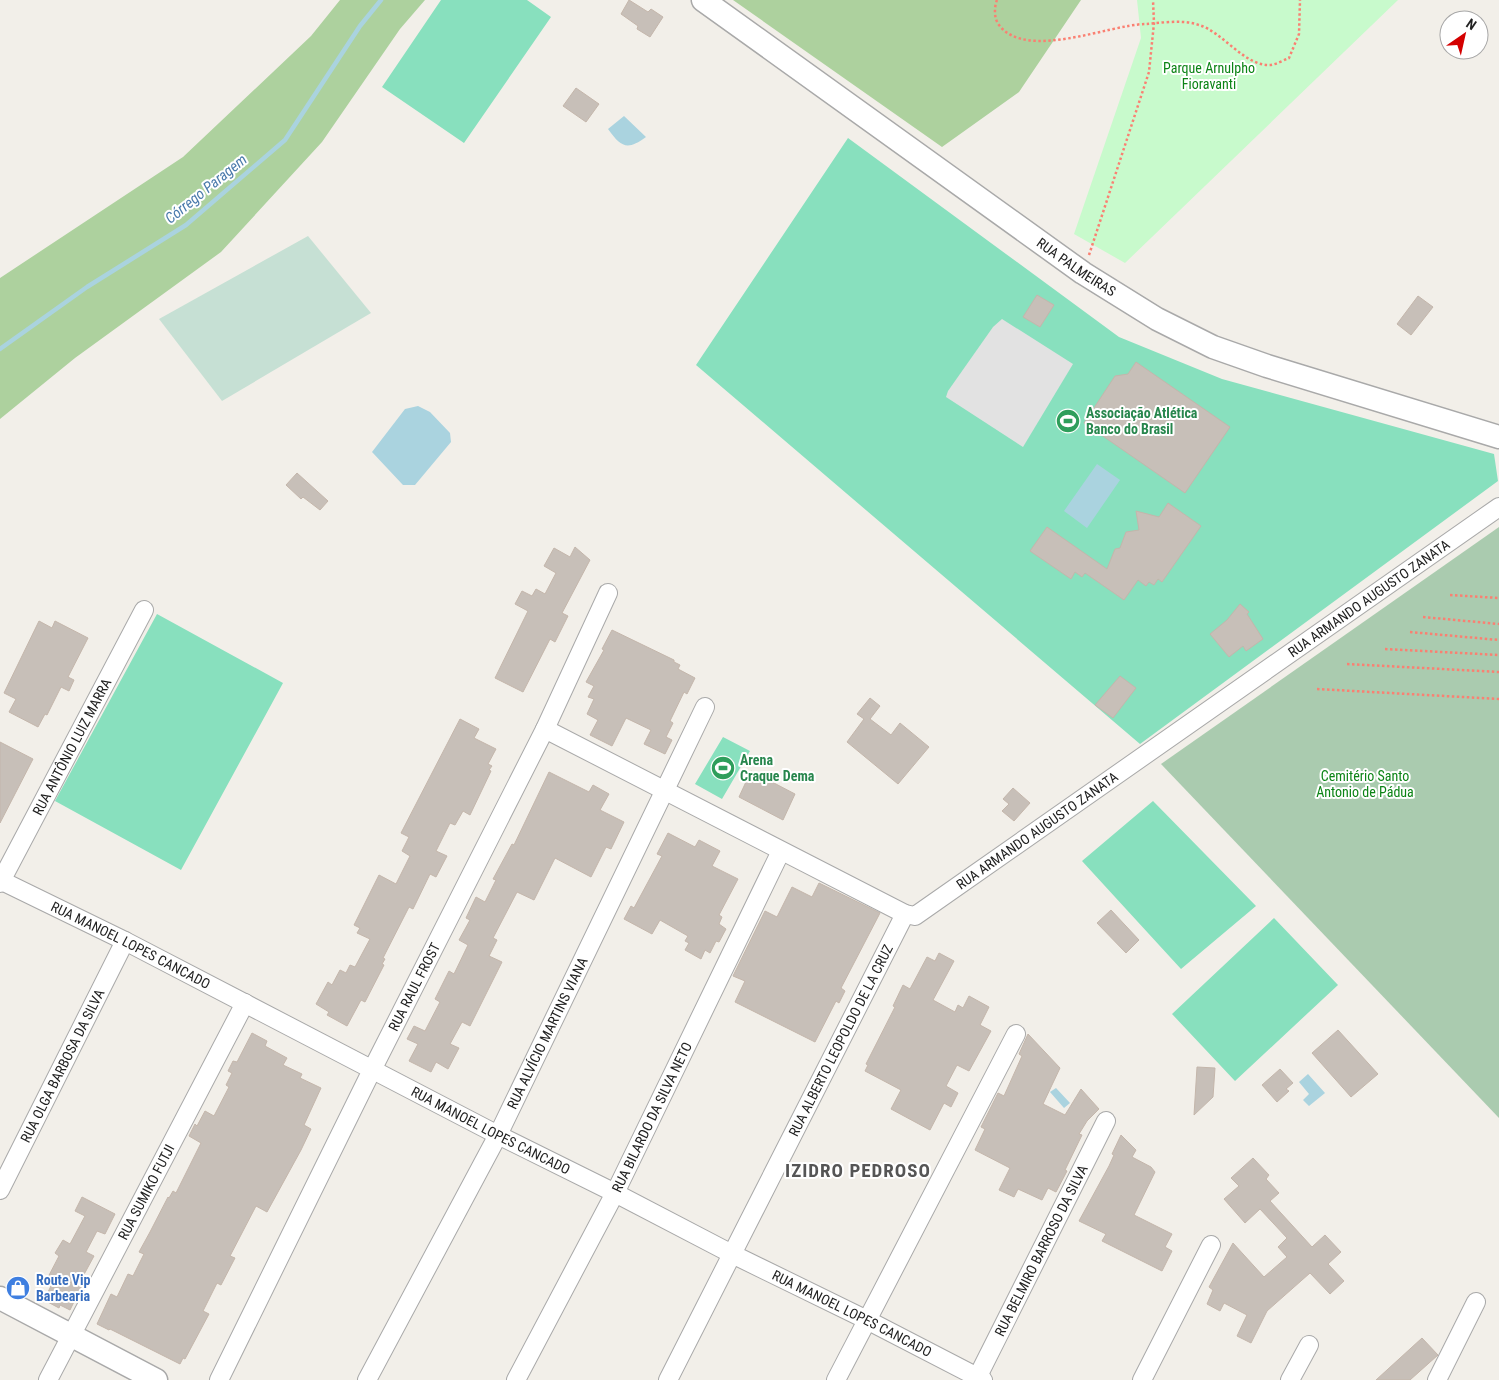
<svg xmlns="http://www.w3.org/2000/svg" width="1499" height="1380" font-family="'Roboto Condensed',sans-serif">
<rect width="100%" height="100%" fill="#f2efe9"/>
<path fill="#add19e" d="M 340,0 L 425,0 L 400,29 L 322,142 L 221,252 L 75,358 L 0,419 L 0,278 L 183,157 L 311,36 Z
M 733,0 L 1081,0 L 1019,92 L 942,147 Z"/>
<path fill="#c6e0d4" d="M 308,236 L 371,313 L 222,401 L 159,319 Z"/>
<path fill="#aacbaf" d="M 1499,527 L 1499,1118 L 1161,764 Z"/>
<path fill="#c8facc" d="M 1137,0 L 1398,0 L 1125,263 L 1074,234 L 1141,38 Z"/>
<path fill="#88e0be" d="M 441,0 L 527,0 L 551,17 L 464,143 L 382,87 Z
M 848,138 L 1119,337 L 1222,379 L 1494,454 L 1498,481 L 1140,744 L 696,365 Z
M 157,614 L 283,683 L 181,870 L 55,801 Z
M 723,737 L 750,751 L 722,799 L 695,784 Z
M 1153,801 L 1256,906 L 1181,969 L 1082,861 Z
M 1274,918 L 1338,985 L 1235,1081 L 1172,1014 Z"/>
<path fill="#e2e2e2" d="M 1002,319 L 1073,364 L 1023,447 L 946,397 L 948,391 L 993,327 Z"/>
<path fill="#aad3df" d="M 624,116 L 646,137 C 627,151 621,147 608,129 Z
M 418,406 L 430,412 L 450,433 L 451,442 L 415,485 L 403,485 L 372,452 L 405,409 Z
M 1097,464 L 1120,480 L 1087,528 L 1064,511 Z
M 1308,1074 L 1325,1093 L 1309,1106 L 1303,1100 L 1309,1094 L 1299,1082 Z
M 1056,1088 L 1070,1103 L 1064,1108 L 1050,1092 Z"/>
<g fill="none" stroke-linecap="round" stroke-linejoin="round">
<path stroke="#aad3df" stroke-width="4.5" d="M 0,349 L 87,287 L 186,225 L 285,140 L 360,26 L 381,0"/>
</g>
<path fill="#c7bfb8" stroke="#c4b6ab" d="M 629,0 L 648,12 L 651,9 L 663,17 L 650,37 L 637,29 L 638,26 L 621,14 Z
M 576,88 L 599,104 L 586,122 L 563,106 Z
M 1037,295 L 1054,305 L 1040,327 L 1023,317 Z
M 1418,296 L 1433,307 L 1411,335 L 1397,324 Z
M 1136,362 L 1230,427 L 1185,493 L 1084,423 L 1115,376 L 1128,374 Z
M 297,473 L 328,501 L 320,510 L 303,497 L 301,499 L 286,485 Z
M 1168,503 L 1201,526 L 1162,582 L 1158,579 L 1154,585 L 1149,582 L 1146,586 L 1138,580 L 1124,600 L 1085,573 L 1082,577 L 1075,572 L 1071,579 L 1030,551 L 1047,527 L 1107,569 L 1115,549 L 1120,548 L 1126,532 L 1139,530 L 1136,511 L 1159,517 Z
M 575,547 L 590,560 L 562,613 L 568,616 L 555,642 L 550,639 L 523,692 L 495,678 L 528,611 L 515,604 L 522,591 L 532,596 L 536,589 L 545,594 L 556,573 L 544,566 L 554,548 L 570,557 Z
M 1240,604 L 1249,612 L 1247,614 L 1263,639 L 1246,651 L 1243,646 L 1229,657 L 1210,634 L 1227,620 Z
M 39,621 L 52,628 L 55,621 L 88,638 L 68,677 L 74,680 L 69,691 L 61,687 L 47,715 L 45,714 L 38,727 L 9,712 L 16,699 L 4,693 Z
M 612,630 L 674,660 L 674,662 L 680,665 L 678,669 L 695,678 L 687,694 L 684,692 L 670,721 L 673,723 L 666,737 L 672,740 L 665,754 L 644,744 L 651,730 L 626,718 L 612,746 L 590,735 L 598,720 L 587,714 L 594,699 L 588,697 L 594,686 L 586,682 L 604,650 L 602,649 Z
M 1120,676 L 1136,688 L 1113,718 L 1095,705 Z
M 870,698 L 880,706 L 870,719 L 891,735 L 900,723 L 929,747 L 898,784 L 847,742 L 864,719 L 857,714 Z
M 460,719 L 479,729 L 474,738 L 496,749 L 488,764 L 492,766 L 489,770 L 491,771 L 470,815 L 463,811 L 455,825 L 450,823 L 436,851 L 447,856 L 436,877 L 430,874 L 413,909 L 409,907 L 383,958 L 385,959 L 382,964 L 384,965 L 365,1002 L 361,1000 L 347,1026 L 327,1015 L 329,1012 L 316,1004 L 328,982 L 332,985 L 340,970 L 346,973 L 350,965 L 355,967 L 370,939 L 357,933 L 360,928 L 354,925 L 379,875 L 396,884 L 410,856 L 402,851 L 409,837 L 401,833 Z
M 0,742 L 33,759 L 0,823 Z
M 751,771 L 795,794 L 783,820 L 739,797 Z
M 549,772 L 589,792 L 593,785 L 609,794 L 600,810 L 624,822 L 611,849 L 606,847 L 591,877 L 555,858 L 534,900 L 517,892 L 493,938 L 497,940 L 489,956 L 502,962 L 470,1026 L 462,1022 L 450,1044 L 459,1048 L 448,1069 L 436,1062 L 431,1072 L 409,1061 L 418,1044 L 407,1039 L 414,1026 L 425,1031 L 440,1002 L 435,999 L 449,971 L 454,974 L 468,945 L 459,940 L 470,920 L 466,918 L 476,897 L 485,902 L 496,880 L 493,879 L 512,844 L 514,845 Z
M 1013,788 L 1030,803 L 1014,821 L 1002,811 L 1009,804 L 1003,799 Z
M 668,833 L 695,847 L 699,840 L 720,851 L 712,866 L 738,879 L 719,915 L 722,917 L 719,924 L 726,929 L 719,942 L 716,941 L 710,953 L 705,950 L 701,959 L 685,950 L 689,943 L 685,941 L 688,936 L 660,920 L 652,934 L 624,919 L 631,906 L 634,908 L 662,856 L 657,854 Z
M 819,883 L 880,913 L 841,988 L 845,991 L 839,1003 L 836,1001 L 815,1042 L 735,1002 L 745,981 L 733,976 L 765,911 L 777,917 L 792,887 L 812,897 Z
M 1111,910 L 1139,940 L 1126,953 L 1097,923 Z
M 939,953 L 954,961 L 933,1000 L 955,1012 L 958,1005 L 963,1008 L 969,996 L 989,1007 L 980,1025 L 991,1031 L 969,1071 L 957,1065 L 946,1086 L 958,1093 L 951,1107 L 944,1103 L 930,1130 L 891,1109 L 901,1090 L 865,1071 L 868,1065 L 866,1064 L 895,1007 L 893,1006 L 903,985 L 910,989 L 927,957 L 935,961 Z
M 1338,1030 L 1378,1074 L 1351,1097 L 1312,1053 Z
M 252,1033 L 267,1041 L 265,1046 L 287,1058 L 283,1065 L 302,1074 L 300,1078 L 321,1088 L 304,1125 L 311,1129 L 301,1150 L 267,1212 L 256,1206 L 230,1256 L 235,1258 L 221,1285 L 217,1283 L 203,1311 L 209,1314 L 185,1359 L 183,1358 L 180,1364 L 110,1329 L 109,1330 L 97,1324 L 111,1294 L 117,1297 L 128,1274 L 133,1276 L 144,1254 L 139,1252 L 150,1232 L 168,1197 L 169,1198 L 173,1191 L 176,1193 L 201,1143 L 189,1136 L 195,1124 L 197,1126 L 205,1111 L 214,1116 L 229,1087 L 226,1085 L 232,1073 L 228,1071 L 233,1061 L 237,1062 Z
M 1028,1034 L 1060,1068 L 1043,1104 L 1065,1115 L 1081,1089 L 1099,1109 L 1087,1121 L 1079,1134 L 1082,1135 L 1065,1170 L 1067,1171 L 1056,1192 L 1048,1188 L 1042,1200 L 1018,1189 L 1014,1197 L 999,1190 L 1010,1168 L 975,1150 L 985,1129 L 981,1127 L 998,1093 L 1004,1096 L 1022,1056 L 1019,1054 Z
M 1197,1067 L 1215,1068 L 1213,1097 L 1194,1115 Z
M 1280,1069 L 1293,1083 L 1286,1089 L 1289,1091 L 1277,1102 L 1262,1085 Z
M 1121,1135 L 1136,1150 L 1132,1157 L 1151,1167 L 1155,1172 L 1134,1215 L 1172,1234 L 1165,1247 L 1172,1251 L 1162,1271 L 1102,1241 L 1106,1234 L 1079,1221 L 1109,1166 L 1114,1155 L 1112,1154 Z
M 1253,1158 L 1269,1175 L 1266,1179 L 1279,1193 L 1270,1201 L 1312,1247 L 1325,1235 L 1341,1252 L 1328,1264 L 1344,1281 L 1330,1294 L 1310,1273 L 1267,1311 L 1251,1343 L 1237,1336 L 1247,1315 L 1224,1303 L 1220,1311 L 1207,1304 L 1213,1290 L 1209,1287 L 1233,1243 L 1264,1277 L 1287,1257 L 1278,1247 L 1287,1238 L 1260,1209 L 1245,1223 L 1224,1199 L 1239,1186 L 1231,1178 Z
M 82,1197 L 115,1214 L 105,1234 L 97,1231 L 86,1252 L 94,1256 L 81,1280 L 84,1281 L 70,1310 L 60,1305 L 59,1308 L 44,1300 L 51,1286 L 45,1283 L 59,1256 L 55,1253 L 63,1240 L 70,1244 L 85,1216 L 75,1211 Z
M 1422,1338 L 1438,1355 L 1410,1380 L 1376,1380 Z"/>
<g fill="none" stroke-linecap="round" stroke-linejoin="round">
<g stroke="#a9a9a9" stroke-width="20">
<g id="minor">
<path id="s1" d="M 545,729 L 905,914 L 915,916 L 1499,507"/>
<path id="s2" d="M 0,880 L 125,941 L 498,1135 L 615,1193 L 732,1254 L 867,1320 L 983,1380"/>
<path id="s3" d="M 0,883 L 144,610"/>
<path id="s4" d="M 0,1190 L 125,941"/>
<path id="s5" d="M 48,1380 L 245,1003"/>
<path id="s6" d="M 219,1380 L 372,1070 L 545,729 L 608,593"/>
<path id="s7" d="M 367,1380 L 498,1135 L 705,707"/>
<path id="s8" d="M 516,1380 L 615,1193 L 781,851"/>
<path id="s9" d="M 668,1380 L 905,914"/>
<path d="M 836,1380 L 1016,1034"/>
<path id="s10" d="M 976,1380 L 1106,1121"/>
<path d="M 1142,1380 L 1211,1245"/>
<path d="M 1290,1380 L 1309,1345"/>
<path d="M 1437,1380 L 1476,1302"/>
</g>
</g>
<g stroke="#a9a9a9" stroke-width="25">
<g id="tertiary">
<path id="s11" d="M 703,0 L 1083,273 L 1157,319 L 1213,347 L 1267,366 L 1499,437"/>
<path d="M 0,1298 L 156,1380"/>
</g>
</g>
<path stroke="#fa8072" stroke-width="2.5" stroke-dasharray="2.5 2.5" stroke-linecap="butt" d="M 997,0 C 994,7 994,19 999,25 C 1026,61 1108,25 1145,24 C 1162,23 1182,19 1199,25 C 1223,32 1245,67 1271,65 C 1277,64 1284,60 1289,58 L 1299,34 L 1300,0
M 1089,255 L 1149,72 L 1154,23 L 1153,0
M 1450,595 L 1499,598
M 1423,617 L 1499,624
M 1410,632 L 1499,640
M 1385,649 L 1499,655
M 1347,664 L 1499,672
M 1317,689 L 1499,699"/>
<use href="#minor" stroke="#fff" stroke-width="18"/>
<use href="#tertiary" stroke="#fff" stroke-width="22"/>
</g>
<defs>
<g id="stadium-disc" transform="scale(1.25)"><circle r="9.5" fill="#2e9e5b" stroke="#fff"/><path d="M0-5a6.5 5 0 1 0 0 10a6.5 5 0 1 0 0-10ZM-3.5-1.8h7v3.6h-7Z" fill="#fff"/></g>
<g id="shop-disc" transform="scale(1.25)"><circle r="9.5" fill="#3f7fe0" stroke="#fff"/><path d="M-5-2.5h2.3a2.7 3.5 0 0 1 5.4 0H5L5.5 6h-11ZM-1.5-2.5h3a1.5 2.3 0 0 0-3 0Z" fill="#fff"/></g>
</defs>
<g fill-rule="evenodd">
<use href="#stadium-disc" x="1068" y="421"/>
<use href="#stadium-disc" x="723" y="768"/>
<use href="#shop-disc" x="18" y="1288"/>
</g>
<g text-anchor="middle" stroke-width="4" stroke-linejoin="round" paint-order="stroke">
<g font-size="14" fill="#0c8416" stroke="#fff">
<text x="1209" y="73">Parque Arnulpho<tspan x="1209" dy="16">Fioravanti</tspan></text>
<text x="1365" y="781">Cemitério Santo<tspan x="1365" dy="16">Antonio de Pádua</tspan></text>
</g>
<g font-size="14" fill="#222" stroke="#fff">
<text dy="5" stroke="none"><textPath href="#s11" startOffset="459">RUA PALMEIRAS</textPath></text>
<text dy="5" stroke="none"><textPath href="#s1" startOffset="969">RUA ARMANDO AUGUSTO ZANATA</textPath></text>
<text dy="5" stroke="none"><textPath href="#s3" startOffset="154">RUA ANTÔNIO LUIZ MARRA</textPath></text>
<text dy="5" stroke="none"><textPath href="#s1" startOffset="564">RUA ARMANDO AUGUSTO ZANATA</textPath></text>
<text dy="5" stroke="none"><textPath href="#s2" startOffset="146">RUA MANOEL LOPES CANCADO</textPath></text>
<text dy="5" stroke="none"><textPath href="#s6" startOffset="439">RUA RAUL FROST</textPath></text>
<text dy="5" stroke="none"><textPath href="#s7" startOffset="391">RUA ALVÍCIO MARTINS VIANA</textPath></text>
<text dy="5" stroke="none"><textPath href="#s9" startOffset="381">RUA ALBERTO LEOPOLDO DE LA CRUZ</textPath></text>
<text dy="5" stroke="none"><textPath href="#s4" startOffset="139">RUA OLGA BARBOSA DA SILVA</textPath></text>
<text dy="5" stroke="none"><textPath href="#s8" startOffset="296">RUA BILARDO DA SILVA NETO</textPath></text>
<text dy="5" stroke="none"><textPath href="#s2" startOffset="551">RUA MANOEL LOPES CANCADO</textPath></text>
<text dy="5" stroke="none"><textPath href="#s5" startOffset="212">RUA SUMIKO FUTJI</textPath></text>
<text dy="5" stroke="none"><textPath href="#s10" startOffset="145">RUA BELMIRO BARROSO DA SILVA</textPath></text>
<text dy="5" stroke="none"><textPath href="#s2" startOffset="956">RUA MANOEL LOPES CANCADO</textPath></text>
</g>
<g font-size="14" font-weight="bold" fill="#27864d" stroke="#fff" text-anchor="start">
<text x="1086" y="418">Associação Atlética<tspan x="1086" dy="16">Banco do Brasil</tspan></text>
<text x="740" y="765">Arena<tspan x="740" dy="16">Craque Dema</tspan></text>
</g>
<g font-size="14" font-weight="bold" fill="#366cbe" stroke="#fff" text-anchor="start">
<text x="36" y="1285">Route Vip<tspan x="36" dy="16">Barbearia</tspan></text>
</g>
<g font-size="15" font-style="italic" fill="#4a7aab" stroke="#fff">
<text transform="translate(206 189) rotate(-39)" y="5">Córrego Paragem</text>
</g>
<g font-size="19" font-weight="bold" letter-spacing="1" fill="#555" stroke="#fff">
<text x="858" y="1177">IZIDRO PEDROSO</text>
</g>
</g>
<g transform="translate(1464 35) rotate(34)"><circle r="24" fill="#ffffff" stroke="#a7a7a7"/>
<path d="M0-4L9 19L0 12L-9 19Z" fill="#d40000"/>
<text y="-8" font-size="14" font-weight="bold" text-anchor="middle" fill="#222222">N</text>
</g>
</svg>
